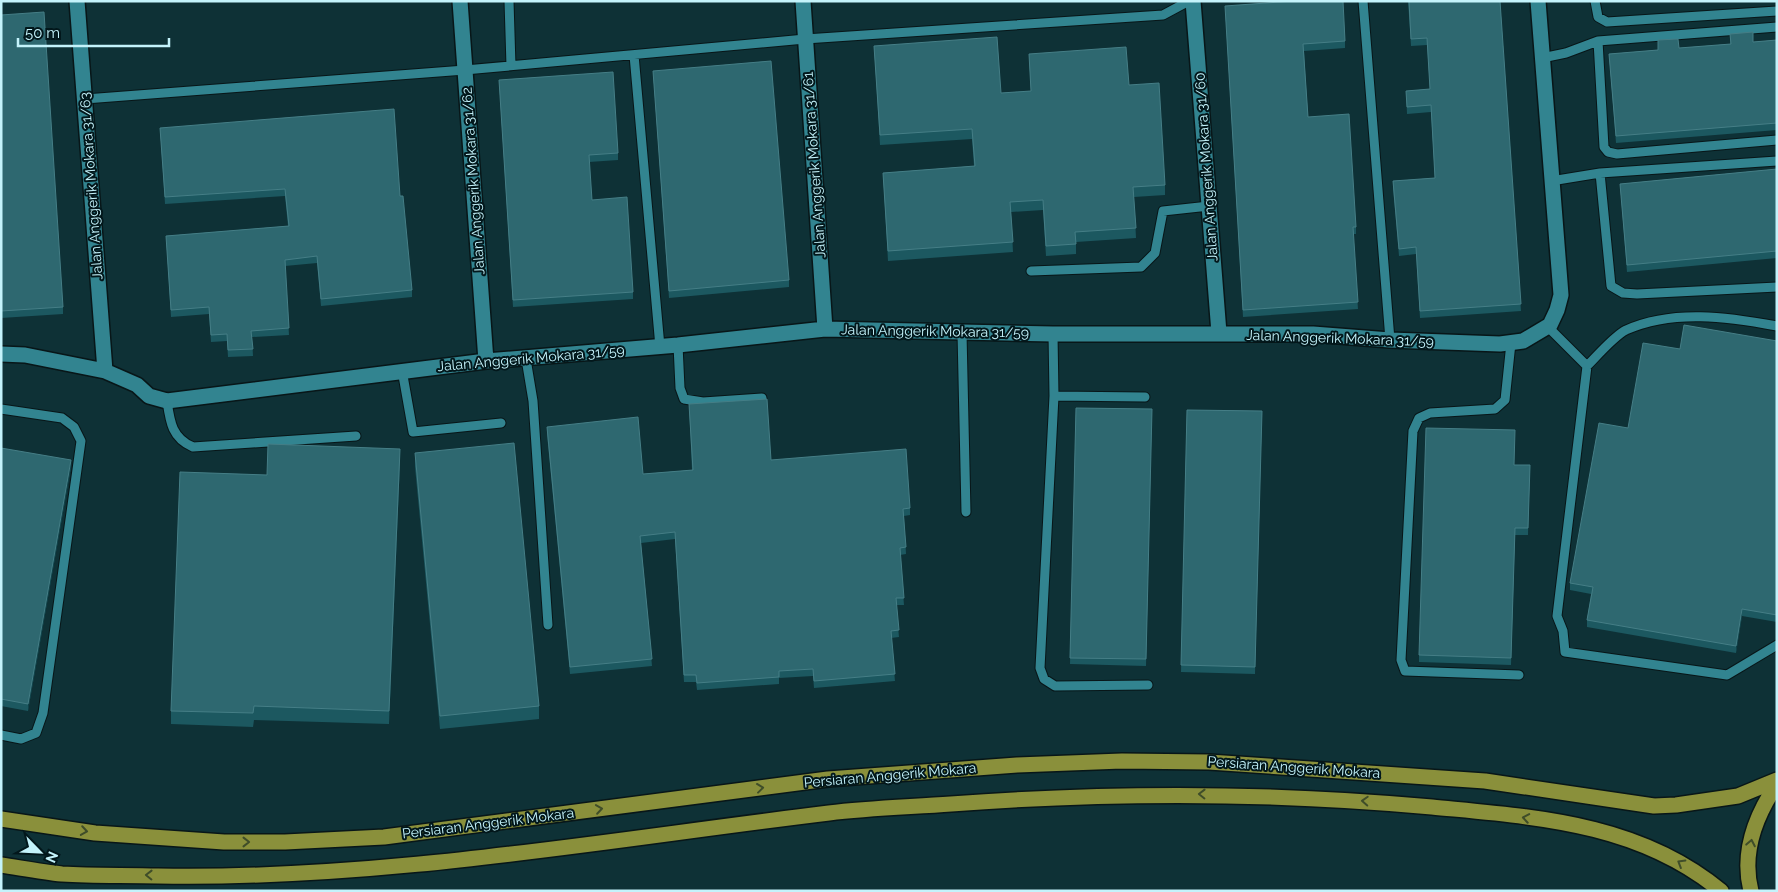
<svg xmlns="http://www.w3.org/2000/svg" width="1778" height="892" font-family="Raleway,sans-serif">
<rect width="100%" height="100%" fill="#0e3136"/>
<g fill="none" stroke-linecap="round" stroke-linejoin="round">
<g stroke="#081618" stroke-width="11">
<path id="lane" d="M 509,1 L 511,66
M 1363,1 L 1390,340
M 1595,1 L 1598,17 L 1607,22 L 1777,11
M 1598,41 L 1604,147 L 1608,152 L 1617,154 L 1777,140
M 634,55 L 660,347
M 1542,58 L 1566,53 L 1598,41 L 1777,27
M 85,99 L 465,70 L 805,39 L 1163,15 L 1189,1
M 1600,173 L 1611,286 L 1623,293 L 1637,294 L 1777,287
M 1551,181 L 1600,173 L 1777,161
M 1031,271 L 1141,267 L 1155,253 L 1163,211 L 1209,206
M 1546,325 L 1587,366 L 1557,616 L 1563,631 L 1565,652 L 1727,675 L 1777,645
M 962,333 L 966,512
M 1053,334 L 1054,396
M 1511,343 L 1505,400 L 1495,409 L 1430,413 L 1419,418 L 1413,431 L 1401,660 L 1405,671 L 1519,675
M 678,345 L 680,388 L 684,399 L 703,402 L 762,398
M 526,359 L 533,401 L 548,625
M 1587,366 C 1597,356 1614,336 1626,330 C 1673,309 1728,317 1777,326
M 402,370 L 413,432 L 501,423
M 1145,397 L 1054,396 L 1040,668 L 1044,679 L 1055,686 L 1148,685
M 167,401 C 170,422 172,438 193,447 L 356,436
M 1,409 L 62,418 L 74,427 L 81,441 L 43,713 L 36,733 L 21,739 L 1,735"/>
</g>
<g stroke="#081618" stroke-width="18">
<path id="street" d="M 77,1 L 105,371
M 460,1 L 486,361
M 803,1 L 825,329
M 1193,1 L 1219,333
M 1,354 L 25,355 L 105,371 L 137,385 L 149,396 L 167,401 L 486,361 L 678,345 L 825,329 L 1053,334 L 1313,334 L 1390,340 L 1500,344 L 1523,341 L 1550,325 L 1557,310 L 1561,295 L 1538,1"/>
</g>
<g stroke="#081618" stroke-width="18">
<path id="primary" d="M 1,819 L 95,833 L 224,842 L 285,842 L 384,837 L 828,779 L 1017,765 L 1122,761 L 1209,762 L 1485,781 L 1654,806 L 1676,805 L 1738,796 L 1777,780
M 1,865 C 21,868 42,872 62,874 C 94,876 126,875 158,876 C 384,880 605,840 829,813 C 869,808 910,807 951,804 C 1112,792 1271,792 1432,807 C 1534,817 1638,822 1721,891
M 1751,891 C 1741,852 1756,815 1777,784"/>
</g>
<use href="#lane" stroke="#328490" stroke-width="9"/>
<use href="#street" stroke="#328490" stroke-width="15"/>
<use href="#primary" stroke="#8a903b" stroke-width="15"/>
</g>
<path fill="#1c5860" d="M 1408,1 L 1500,1 L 1521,311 L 1420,318 L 1416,254 L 1399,256 L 1393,188 L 1393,181 L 1435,178 L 1431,112 L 1407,114 L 1406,91 L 1430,89 L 1427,45 L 1411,46 Z
M 1225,6 L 1345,41 L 1345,48 L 1304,51 L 1308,117 L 1356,227 L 1356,234 L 1353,234 L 1358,309 L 1243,317 Z
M 1,15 L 63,307 L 63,314 L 1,318 Z
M 1730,34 L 1753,42 L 1777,40 L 1777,130 L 1616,143 L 1609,54 L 1658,50 L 1658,40 L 1679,48 L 1730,44 Z
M 874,46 L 1001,93 L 1031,91 L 1029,54 L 1129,85 L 1165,185 L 1165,195 L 1134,197 L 1136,238 L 1076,242 L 1076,254 L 1046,256 L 1043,210 L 1011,212 L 1013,252 L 888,261 L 883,173 L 974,166 L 972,139 L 880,145 Z
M 653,71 L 789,280 L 789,287 L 669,298 Z
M 499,80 L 618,153 L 618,160 L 589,162 L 592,200 L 633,292 L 633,299 L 513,307 Z
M 160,128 L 400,196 L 412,290 L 412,297 L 321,306 L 317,263 L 285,266 L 289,335 L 252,337 L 253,356 L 228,357 L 227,341 L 211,342 L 209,314 L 171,317 L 166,236 L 288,226 L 285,196 L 165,204 Z
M 1777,169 L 1777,258 L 1627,272 L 1620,184 Z
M 1777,341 L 1777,622 L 1742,616 L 1736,653 L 1587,627 L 1587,620 L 1591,594 L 1570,590 L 1570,583 L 1628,428 L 1680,349 Z
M 689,404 L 771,460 L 910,508 L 910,515 L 904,516 L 906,554 L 900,555 L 904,605 L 896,605 L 899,637 L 891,638 L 895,681 L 814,688 L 813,676 L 779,678 L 779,684 L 697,690 L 696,682 L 684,682 L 675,539 L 641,543 L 652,666 L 570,674 L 547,434 L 547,427 L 643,474 L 692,470 Z
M 1076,408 L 1152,409 L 1146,666 L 1070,664 Z
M 1187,410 L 1262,411 L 1255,674 L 1181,672 Z
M 1,448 L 71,467 L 28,711 L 1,706 Z
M 415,453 L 539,706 L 539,719 L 440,729 L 415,467 Z
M 400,462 L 389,724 L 254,720 L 253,727 L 171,724 L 171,711 L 267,475 Z
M 1514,465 L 1530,465 L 1528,535 L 1515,535 L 1511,665 L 1419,662 L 1419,655 Z"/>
<path fill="#0f4148" d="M 400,449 L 400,462 L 389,724 L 389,711 Z
M 71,460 L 71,467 L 28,711 L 28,704 Z
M 1742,609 L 1742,616 L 1736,653 L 1736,646 Z"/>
<path fill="#2e6870" stroke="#457e86" d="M 1294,1 L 1343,1 L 1345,41 L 1303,44 L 1308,117 L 1349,114 L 1356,227 L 1353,227 L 1358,302 L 1243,310 L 1225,6 Z
M 1409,1 L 1500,1 L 1521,304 L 1420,311 L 1416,247 L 1399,249 L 1393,181 L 1435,178 L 1431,105 L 1407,107 L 1406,91 L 1430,89 L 1427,38 L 1411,39 Z
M 44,12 L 63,307 L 1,311 L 1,15 Z
M 1753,32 L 1753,42 L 1777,40 L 1777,123 L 1616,136 L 1609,54 L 1658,50 L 1658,40 L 1678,39 L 1679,48 L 1731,44 L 1730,34 Z
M 997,37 L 1001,93 L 1031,91 L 1029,54 L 1126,47 L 1129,85 L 1159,83 L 1165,185 L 1133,187 L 1136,228 L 1075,232 L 1076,244 L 1046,246 L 1043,200 L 1010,202 L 1013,242 L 888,251 L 883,173 L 975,166 L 972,129 L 880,135 L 874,46 Z
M 771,61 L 789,280 L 669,291 L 653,71 Z
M 613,72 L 618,153 L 589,155 L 592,200 L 627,197 L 633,292 L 513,300 L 499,80 Z
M 394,109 L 400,196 L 403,196 L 412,290 L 321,299 L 317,256 L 285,260 L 289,328 L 251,331 L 253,349 L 228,350 L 227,334 L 211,335 L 209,307 L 171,310 L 166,236 L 289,226 L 285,189 L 165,197 L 160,128 Z
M 1777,169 L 1777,251 L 1627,265 L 1620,184 Z
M 1684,325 L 1777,341 L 1777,615 L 1742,609 L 1736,646 L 1587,620 L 1593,587 L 1570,583 L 1599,423 L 1628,428 L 1643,343 L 1680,349 Z
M 767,399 L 771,460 L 906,449 L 910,508 L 903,509 L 906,547 L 900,548 L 904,598 L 896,598 L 899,630 L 891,631 L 895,674 L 814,681 L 813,669 L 779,671 L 779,677 L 697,683 L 696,675 L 684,675 L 675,532 L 640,536 L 652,659 L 570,667 L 547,427 L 638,417 L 643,474 L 693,470 L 689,404 Z
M 1076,408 L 1152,409 L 1146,659 L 1070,658 Z
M 1187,410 L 1262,411 L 1255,667 L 1181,665 Z
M 1426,428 L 1515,430 L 1514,465 L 1530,465 L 1528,528 L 1515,528 L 1511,658 L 1419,655 Z
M 514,443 L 539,706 L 440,716 L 415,453 Z
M 268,444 L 400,449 L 389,711 L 254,706 L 253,713 L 171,711 L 180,472 L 267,475 Z
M 1,448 L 71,460 L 28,704 L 1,699 Z"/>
<defs><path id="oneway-chevron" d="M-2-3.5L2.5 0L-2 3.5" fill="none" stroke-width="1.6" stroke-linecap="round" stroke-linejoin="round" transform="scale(1.25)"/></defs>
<g stroke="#3f4d29">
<use href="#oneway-chevron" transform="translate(760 788) rotate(-7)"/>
<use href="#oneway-chevron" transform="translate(1202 794) rotate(-179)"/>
<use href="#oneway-chevron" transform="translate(1365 801) rotate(-177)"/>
<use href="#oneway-chevron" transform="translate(599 809) rotate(-8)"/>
<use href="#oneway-chevron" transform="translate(1526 818) rotate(-170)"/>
<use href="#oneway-chevron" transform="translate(84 831) rotate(9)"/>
<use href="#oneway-chevron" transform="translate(246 842)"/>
<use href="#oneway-chevron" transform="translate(1751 843) rotate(-79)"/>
<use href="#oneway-chevron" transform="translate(1681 863) rotate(-149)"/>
<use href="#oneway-chevron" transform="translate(149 875) rotate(-179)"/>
</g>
<g text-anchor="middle" stroke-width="4" stroke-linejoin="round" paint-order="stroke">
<g font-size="14" fill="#c4f3fb" stroke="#02171b">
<text transform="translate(814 165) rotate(-94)" y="5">Jalan Anggerik Mokara 31/61</text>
<text transform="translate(1206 167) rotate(-94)" y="5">Jalan Anggerik Mokara 31/60</text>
<text transform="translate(473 181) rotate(-94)" y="5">Jalan Anggerik Mokara 31/62</text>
<text transform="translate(91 186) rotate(-94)" y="5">Jalan Anggerik Mokara 31/63</text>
<text transform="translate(935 331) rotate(1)" y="5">Jalan Anggerik Mokara 31/59</text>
<text transform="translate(1340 338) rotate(2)" y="5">Jalan Anggerik Mokara 31/59</text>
<text transform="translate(531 358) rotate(-5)" y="5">Jalan Anggerik Mokara 31/59</text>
<text transform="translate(1294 767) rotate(4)" y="5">Persiaran Anggerik Mokara</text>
<text transform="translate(890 775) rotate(-5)" y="5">Persiaran Anggerik Mokara</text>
<text transform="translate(488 823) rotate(-7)" y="5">Persiaran Anggerik Mokara</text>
</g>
</g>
<rect width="1778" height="892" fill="none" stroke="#c4f3fb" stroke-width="5"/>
<g transform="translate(40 852) rotate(114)" stroke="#02171b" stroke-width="4" paint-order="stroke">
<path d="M0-4L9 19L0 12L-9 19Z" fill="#c4f3fb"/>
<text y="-8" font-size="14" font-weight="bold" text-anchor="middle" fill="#c4f3fb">N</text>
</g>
<path d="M18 38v8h151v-8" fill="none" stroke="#c4f3fb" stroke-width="2.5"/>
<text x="25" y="38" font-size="15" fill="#c4f3fb" stroke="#02171b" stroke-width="4" paint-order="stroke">50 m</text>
</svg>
